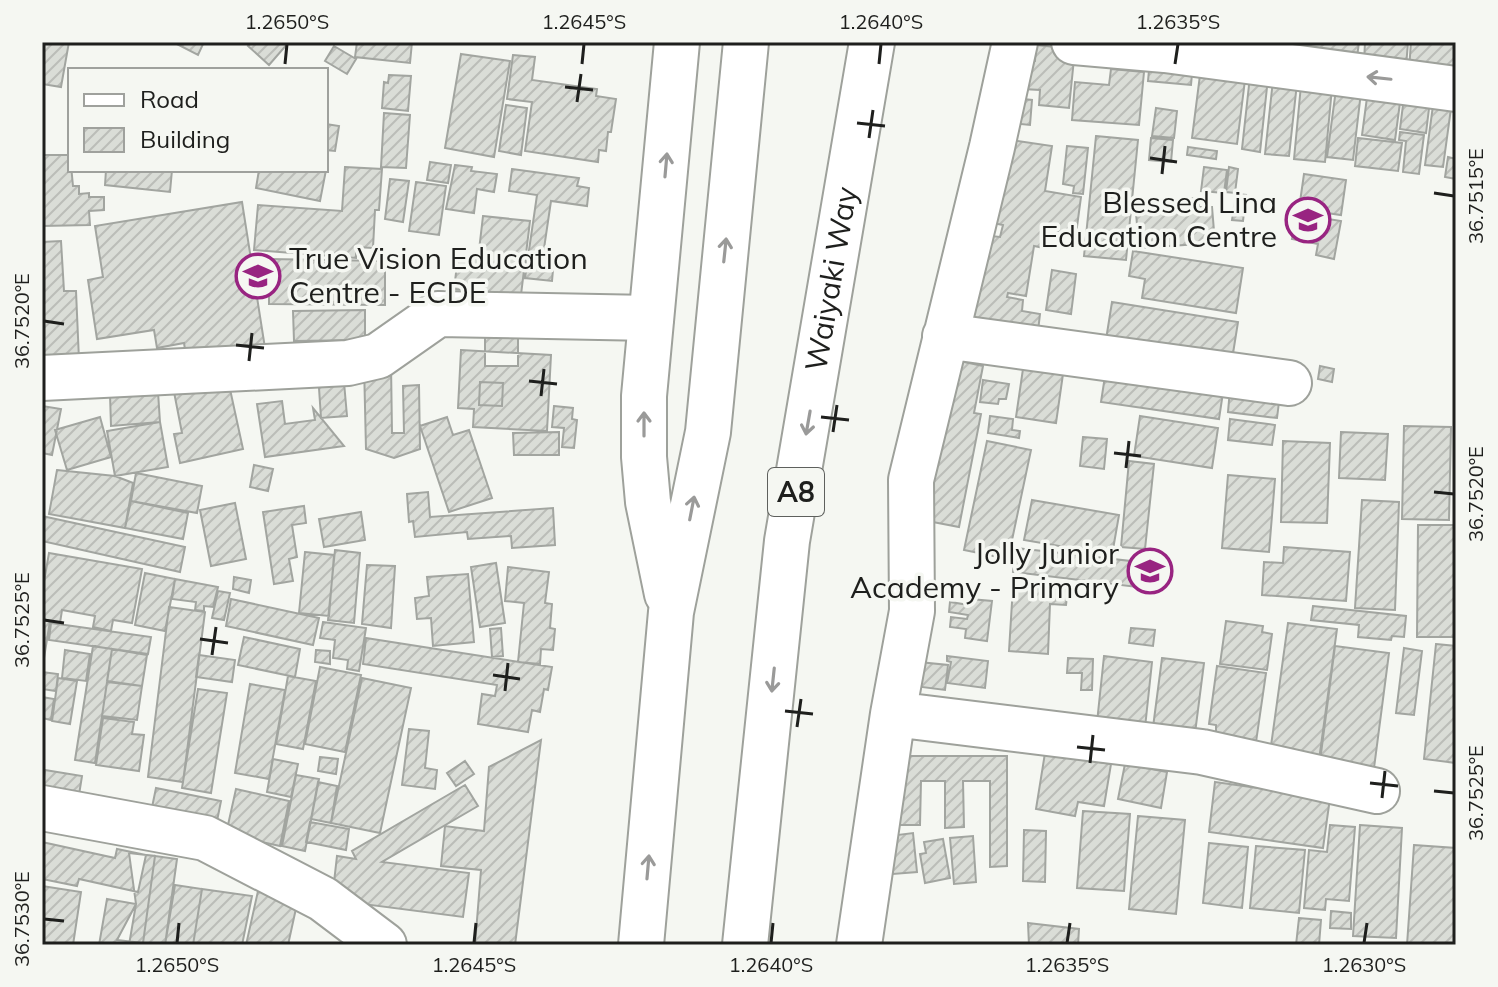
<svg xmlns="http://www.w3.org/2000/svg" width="1498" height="987" font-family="Mulish,sans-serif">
<defs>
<pattern id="building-hatch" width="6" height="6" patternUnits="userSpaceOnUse" patternTransform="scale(2)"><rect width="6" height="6" fill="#daddd7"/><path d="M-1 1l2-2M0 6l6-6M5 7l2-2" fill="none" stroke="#bbbdb8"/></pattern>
</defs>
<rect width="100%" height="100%" fill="#f5f7f2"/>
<path fill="url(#building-hatch)" stroke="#a2a5a0" stroke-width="2" fill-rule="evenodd" d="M 42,42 L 69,42 L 61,87 L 42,84 Z
M 173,42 L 204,42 L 198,55 Z
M 252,42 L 289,42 L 269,65 L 248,46 Z
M 357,42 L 412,42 L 410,63 L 355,57 Z
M 1269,42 L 1359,42 L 1356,65 Z
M 1365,42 L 1408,42 L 1406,67 L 1364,63 Z
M 1411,42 L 1456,42 L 1456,74 L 1409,70 Z
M 1036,45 L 1075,49 L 1069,108 L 1039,105 L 1040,90 L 1023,89 L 1026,60 L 1035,61 Z
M 334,46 L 356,59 L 347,74 L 325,61 Z
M 461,54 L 510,61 L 494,157 L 445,148 Z
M 513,55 L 535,57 L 532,80 L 597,89 L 596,96 L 616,99 L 611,132 L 608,132 L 606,151 L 599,150 L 598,162 L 525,151 L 532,102 L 507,99 Z
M 1150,59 L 1193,63 L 1191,85 L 1148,81 Z
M 1201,67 L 1246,72 L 1237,144 L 1192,138 Z
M 1111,69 L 1144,72 L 1139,125 L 1072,120 L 1075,82 L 1109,85 Z
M 389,75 L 411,76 L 408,111 L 382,108 L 384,82 L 388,83 Z
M 1250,76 L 1268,78 L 1260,152 L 1242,149 Z
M 1273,80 L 1297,83 L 1289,156 L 1265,154 Z
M 1301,85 L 1332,88 L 1325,162 L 1294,159 Z
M 1336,89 L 1361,92 L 1353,160 L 1327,157 Z
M 1405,89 L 1430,100 L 1426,133 L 1400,129 Z
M 1368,90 L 1401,95 L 1395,140 L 1362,135 Z
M 1014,98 L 1032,100 L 1030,125 L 1011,123 Z
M 1434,98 L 1452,101 L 1443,167 L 1425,165 Z
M 506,105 L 527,108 L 521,155 L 499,151 Z
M 1156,108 L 1177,111 L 1174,138 L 1152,136 Z
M 384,113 L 410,115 L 406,168 L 381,167 Z
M 326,124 L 339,126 L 335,151 L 326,150 Z
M 1400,132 L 1424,135 L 1419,174 L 1403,172 L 1406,141 L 1399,140 Z
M 1096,136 L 1138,140 L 1126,260 L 1084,256 Z
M 1151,138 L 1173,140 L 1171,162 L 1149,160 Z
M 1358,138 L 1402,143 L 1398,171 L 1355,166 Z
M 1011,140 L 1052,146 L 1045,191 L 1081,197 L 1076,234 L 1046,229 L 1044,248 L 1034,246 L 1026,296 L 1008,293 L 1007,297 L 1023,300 L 1022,311 L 1040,314 L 1037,339 L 969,324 L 982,235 L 1000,237 L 1003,225 L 982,221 Z
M 1067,146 L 1088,148 L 1083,194 L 1073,193 L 1074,186 L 1063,184 Z
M 1188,147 L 1217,151 L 1216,159 L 1187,155 Z
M 42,155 L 70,155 L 73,186 L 79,186 L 79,194 L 89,193 L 89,197 L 104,197 L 104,210 L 89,211 L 90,225 L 42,226 Z
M 1448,157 L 1456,159 L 1456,179 L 1445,177 Z
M 430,162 L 451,165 L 448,183 L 427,180 Z
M 455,165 L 472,167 L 471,171 L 497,174 L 494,192 L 477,189 L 474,213 L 446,209 Z
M 345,167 L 382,169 L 379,210 L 375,210 L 373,248 L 356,247 L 356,258 L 254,250 L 258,205 L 342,211 Z
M 1204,167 L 1227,170 L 1224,193 L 1201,191 Z
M 1229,167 L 1238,169 L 1235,193 L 1226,192 Z
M 512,169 L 579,178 L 577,186 L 589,188 L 587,206 L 551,201 L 541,269 L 553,270 L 552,281 L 525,278 L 537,195 L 509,191 Z
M 106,170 L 172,170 L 170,192 L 105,185 Z
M 259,170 L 326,170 L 320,201 L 256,188 Z
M 1304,174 L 1346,180 L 1341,215 L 1299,209 Z
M 390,179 L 409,181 L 403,222 L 385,219 Z
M 416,182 L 446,186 L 439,235 L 409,231 Z
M 1236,194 L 1246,195 L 1243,221 L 1232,220 Z
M 1198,198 L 1199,207 L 1212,207 L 1215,243 L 1139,248 L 1136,213 L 1148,212 L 1147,201 Z
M 242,202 L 265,348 L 187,362 L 184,343 L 157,348 L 154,330 L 97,339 L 88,280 L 103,277 L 95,226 Z
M 1297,214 L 1341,221 L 1334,259 L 1316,255 L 1318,244 L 1292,239 Z
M 483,216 L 530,221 L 520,303 L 474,298 L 474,291 L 454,289 L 458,257 L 478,259 Z
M 61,241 L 64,291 L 76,291 L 79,360 L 42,362 L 42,242 Z
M 1133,251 L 1243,268 L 1236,313 L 1142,298 L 1145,279 L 1129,276 Z
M 269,259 L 385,261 L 385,305 L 269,304 Z
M 1052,270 L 1076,274 L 1071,314 L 1046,310 Z
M 1112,302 L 1238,322 L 1231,366 L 1105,346 Z
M 365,310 L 365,340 L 294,341 L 293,311 Z
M 485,337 L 518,337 L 518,366 L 485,366 Z
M 461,350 L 551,355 L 547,431 L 473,427 L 474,409 L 458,408 ZM 480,382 L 503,383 L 502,406 L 479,405 Z
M 1025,355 L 1065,360 L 1056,423 L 1016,417 Z
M 955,360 L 983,366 L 974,413 L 981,414 L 959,527 L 917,519 Z
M 156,362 L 160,422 L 111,426 L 109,363 Z
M 1107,363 L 1225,379 L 1219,419 L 1101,402 Z
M 364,364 L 391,364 L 392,433 L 404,433 L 403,386 L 419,385 L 420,449 L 394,458 L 366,449 Z
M 1320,366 L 1334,369 L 1332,382 L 1318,379 Z
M 343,371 L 347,416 L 321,418 L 318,373 Z
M 228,380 L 243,449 L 180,463 L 174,434 L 182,433 L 174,392 Z
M 983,380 L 1009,384 L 1006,399 L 999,399 L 998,404 L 980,402 Z
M 480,382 L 503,383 L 502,406 L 479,405 Z
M 1230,389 L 1280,394 L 1277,418 L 1228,412 Z
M 282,401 L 285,424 L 315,420 L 313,408 L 344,446 L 265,457 L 257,404 Z
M 42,406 L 61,409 L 52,455 L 42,453 Z
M 554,406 L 573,408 L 572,419 L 577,420 L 574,448 L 562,447 L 564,428 L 552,427 Z
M 990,416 L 1013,419 L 1012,430 L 1020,431 L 1019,438 L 988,433 Z
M 1140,416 L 1218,428 L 1212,468 L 1134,456 Z
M 100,417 L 111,457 L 67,470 L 55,430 Z
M 447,417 L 453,435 L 469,430 L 492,498 L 449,512 L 420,426 Z
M 1230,419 L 1275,425 L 1272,445 L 1228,440 Z
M 160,422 L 168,467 L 115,476 L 107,431 Z
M 1404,426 L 1451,427 L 1449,520 L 1402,519 Z
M 559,432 L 559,455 L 514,455 L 513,433 Z
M 1341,432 L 1388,434 L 1385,480 L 1339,478 Z
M 1083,437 L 1107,439 L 1104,469 L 1080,466 Z
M 987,441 L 1031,450 L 1008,559 L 964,550 Z
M 1283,441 L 1330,443 L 1327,523 L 1281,522 Z
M 1129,461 L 1154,464 L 1145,549 L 1121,547 Z
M 254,465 L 273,469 L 268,491 L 250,487 Z
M 57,470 L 115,476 L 133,483 L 125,528 L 49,514 Z
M 136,473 L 202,486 L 197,513 L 131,501 Z
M 1228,475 L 1275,479 L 1269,552 L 1222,548 Z
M 428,492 L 430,517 L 553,508 L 555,545 L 512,548 L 511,536 L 468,539 L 467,532 L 415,537 L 413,521 L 409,522 L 407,494 Z
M 1032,500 L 1119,515 L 1112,555 L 1024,540 Z
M 1362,500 L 1399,502 L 1395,610 L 1355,608 Z
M 131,501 L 188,513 L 183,539 L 125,528 Z
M 235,503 L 246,559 L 211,566 L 200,510 Z
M 304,506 L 306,523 L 292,525 L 297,557 L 289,559 L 293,581 L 274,584 L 263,512 Z
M 361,512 L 365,540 L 324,547 L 319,519 Z
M 42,516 L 185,547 L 180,572 L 42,541 Z
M 1418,525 L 1456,525 L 1456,637 L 1417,637 Z
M 1284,547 L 1350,552 L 1346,601 L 1262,595 L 1264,562 L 1283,563 Z
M 1016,548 L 1148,563 L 1145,588 L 1013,572 Z
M 335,550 L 360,553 L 354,623 L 328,620 Z
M 305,552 L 334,555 L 329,616 L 299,613 Z
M 49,553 L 142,569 L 132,623 L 113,620 L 111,631 L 93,627 L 95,616 L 62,610 L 60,623 L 42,619 L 42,593 Z
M 496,563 L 505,623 L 480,627 L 471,567 Z
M 367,565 L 395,566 L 391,628 L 362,624 Z
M 508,567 L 549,572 L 545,603 L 552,604 L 550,628 L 555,629 L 553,650 L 541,649 L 540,664 L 518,662 L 524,603 L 505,601 Z
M 145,573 L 175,579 L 165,631 L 135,625 Z
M 468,574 L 474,642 L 433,646 L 431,618 L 417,619 L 415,598 L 429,596 L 427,577 Z
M 234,577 L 251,580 L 249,593 L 233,589 Z
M 175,579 L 218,587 L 213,607 L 204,606 L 204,611 L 195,610 L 196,602 L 172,599 Z
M 1013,586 L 1068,589 L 1066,605 L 1050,604 L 1048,654 L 1009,651 Z
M 218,591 L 230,593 L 224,620 L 212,618 Z
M 231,599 L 319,618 L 313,645 L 226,626 Z
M 970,599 L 992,601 L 987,641 L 965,638 L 966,629 L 950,627 L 951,617 L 967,619 L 968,615 L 949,612 L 950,602 L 969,605 Z
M 1313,606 L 1406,616 L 1404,637 L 1392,636 L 1391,640 L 1358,637 L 1359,625 L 1311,620 Z
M 169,607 L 205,612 L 183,782 L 148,777 Z
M 42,620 L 50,621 L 44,658 L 42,657 Z
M 1226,621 L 1263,626 L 1262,632 L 1272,634 L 1267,670 L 1220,664 Z
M 323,622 L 366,628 L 359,671 L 347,669 L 348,660 L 333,658 L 335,640 L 320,638 Z
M 51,623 L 151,637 L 148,654 L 49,640 Z
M 1288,623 L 1337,629 L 1319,760 L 1270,753 Z
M 501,628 L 503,656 L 492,657 L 490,629 Z
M 1131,628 L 1155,630 L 1153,646 L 1129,643 Z
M 244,637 L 300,649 L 295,677 L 238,665 Z
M 366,638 L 552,667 L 548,690 L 544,689 L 540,712 L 532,710 L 528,732 L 478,724 L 482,694 L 495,696 L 497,685 L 363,664 Z
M 1436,644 L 1456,646 L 1456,763 L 1424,759 Z
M 93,646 L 112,649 L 95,763 L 75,760 Z
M 1335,646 L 1389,653 L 1374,768 L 1320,761 Z
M 1404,648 L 1422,651 L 1414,715 L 1396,713 Z
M 112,649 L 147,655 L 142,686 L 107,681 Z
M 65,650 L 90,654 L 86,681 L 62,678 Z
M 316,650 L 330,651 L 330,664 L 315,662 Z
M 199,655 L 235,660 L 232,682 L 196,677 Z
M 947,656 L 988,661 L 985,688 L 947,683 L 951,662 L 947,661 Z
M 1104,656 L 1152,662 L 1144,737 L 1096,732 Z
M 1068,658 L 1093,659 L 1092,690 L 1081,690 L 1082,673 L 1067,673 Z
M 1162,658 L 1204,663 L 1194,741 L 1152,735 Z
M 909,661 L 948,665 L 945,690 L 906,685 Z
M 1217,666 L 1266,673 L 1255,749 L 1225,745 L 1216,732 L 1216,725 L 1209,724 Z
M 320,667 L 361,675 L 345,752 L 305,744 Z
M 42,672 L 58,674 L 56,691 L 42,689 Z
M 288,676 L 316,681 L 303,749 L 276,744 Z
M 58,678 L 77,681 L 70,724 L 52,721 Z
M 362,678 L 411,688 L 380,833 L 331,823 Z
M 107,682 L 142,686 L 137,720 L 102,716 Z
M 250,684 L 285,690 L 269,779 L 235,773 Z
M 198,689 L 227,693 L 211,793 L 182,788 Z
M 42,697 L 54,699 L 51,720 L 42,718 Z
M 103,718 L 134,722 L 132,734 L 144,735 L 139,771 L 96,765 Z
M 409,729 L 429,731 L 425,768 L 437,770 L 435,789 L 402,785 Z
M 541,740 L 515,945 L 475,945 L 481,870 L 441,866 L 445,826 L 484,831 L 489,767 Z
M 1045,753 L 1111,764 L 1104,806 L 1078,802 L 1075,816 L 1036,809 Z
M 893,756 L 1007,756 L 1007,866 L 990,867 L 990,781 L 963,781 L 964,827 L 945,828 L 945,781 L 921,781 L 920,825 L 893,825 Z
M 320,757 L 338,759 L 336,774 L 318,771 Z
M 273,759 L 298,764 L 291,797 L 267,792 Z
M 465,761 L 474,774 L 456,786 L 447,773 Z
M 1125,764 L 1167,772 L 1161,808 L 1118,799 Z
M 45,770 L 82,776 L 79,795 L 42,790 Z
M 296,775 L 319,779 L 305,851 L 282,846 Z
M 318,782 L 337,786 L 331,823 L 311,819 Z
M 1215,782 L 1330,798 L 1323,848 L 1209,832 Z
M 465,785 L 478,806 L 382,862 L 469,873 L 463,917 L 332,900 L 337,856 L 356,859 L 352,851 Z
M 156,788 L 221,801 L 215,831 L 150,817 Z
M 236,789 L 289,801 L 280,846 L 226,834 Z
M 1083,811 L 1130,814 L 1124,891 L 1077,888 Z
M 1138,816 L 1185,820 L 1176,914 L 1129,909 Z
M 310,822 L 349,829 L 346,850 L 306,842 Z
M 1330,825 L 1355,827 L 1349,901 L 1326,899 L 1325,910 L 1304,908 L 1309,850 L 1327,852 Z
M 1360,825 L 1402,828 L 1396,938 L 1353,936 Z
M 1024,830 L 1046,831 L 1045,882 L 1023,881 Z
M 913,833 L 917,872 L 893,874 L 889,836 Z
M 973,836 L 976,882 L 954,884 L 950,838 Z
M 943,839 L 950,878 L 925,883 L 920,854 L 926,853 L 924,842 Z
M 42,842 L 115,858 L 117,849 L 146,855 L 138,892 L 79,879 L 77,886 L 42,879 Z
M 1209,843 L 1248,847 L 1242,908 L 1203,903 Z
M 1414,845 L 1456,848 L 1456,945 L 1407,945 Z
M 1256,846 L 1305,850 L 1299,913 L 1250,908 Z
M 129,853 L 155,856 L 143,943 L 117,940 L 136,904 Z
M 155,856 L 177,859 L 165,945 L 143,943 Z
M 262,873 L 302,881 L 288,945 L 246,945 Z
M 175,885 L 202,889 L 193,945 L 165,945 Z
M 42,886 L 81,892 L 73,945 L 42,945 Z
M 202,889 L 252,896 L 242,945 L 193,945 Z
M 107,899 L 136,904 L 129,945 L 99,945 Z
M 1331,911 L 1351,913 L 1351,929 L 1330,928 Z
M 1299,918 L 1321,920 L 1319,945 L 1296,945 Z
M 1028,923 L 1079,929 L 1078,945 L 1029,945 Z"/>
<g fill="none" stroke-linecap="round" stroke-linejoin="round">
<g stroke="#9ea19b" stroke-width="48">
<path id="minor" d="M 1074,42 L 1165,50 L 1456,89
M 945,336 L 1289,383
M 42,378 L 348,363 L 378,356 L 438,314 L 651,318
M 893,714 L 1202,752 L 1377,791
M 42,808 L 205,838 L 323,899 L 384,945
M 859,945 L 893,714 L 912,611 L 911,480 L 992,147 L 1015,42"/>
</g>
<g stroke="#9ea19b" stroke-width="48">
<g id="highway">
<path d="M 667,594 L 648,502 L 644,457 L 644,396 L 677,42"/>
<path d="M 641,945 L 671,612 L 708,432 L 746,42"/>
<path id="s1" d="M 745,945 L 787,541 L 872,42"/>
</g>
</g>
<use href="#minor" stroke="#fff" stroke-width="44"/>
<use href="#highway" stroke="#fff" stroke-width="44"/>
</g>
<defs><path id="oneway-shaft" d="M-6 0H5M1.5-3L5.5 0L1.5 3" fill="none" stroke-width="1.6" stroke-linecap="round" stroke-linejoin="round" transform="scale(2)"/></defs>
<g stroke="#9a9a99">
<use href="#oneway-shaft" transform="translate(1379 78) rotate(-174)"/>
<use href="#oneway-shaft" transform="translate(666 165) rotate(-85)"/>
<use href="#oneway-shaft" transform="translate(725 250) rotate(-84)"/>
<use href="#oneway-shaft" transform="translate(808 423) rotate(100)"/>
<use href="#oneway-shaft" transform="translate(644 424) rotate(-90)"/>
<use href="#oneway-shaft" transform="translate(692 508) rotate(-79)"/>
<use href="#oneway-shaft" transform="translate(773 680) rotate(96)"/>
<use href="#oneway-shaft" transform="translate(648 867) rotate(-85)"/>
</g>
<path fill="none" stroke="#1e1f1d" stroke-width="3" d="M 285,64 L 287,44M 582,64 L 584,44M 879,64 L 881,44M 1175,64 L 1178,44M 565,87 L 593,90M 577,102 L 581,74M 857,123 L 885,126M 869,138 L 873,110M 1150,158 L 1177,162M 1162,174 L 1165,146M 1434,193 L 1454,196M 44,321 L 64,324M 236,345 L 264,348M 249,361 L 252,333M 529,381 L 557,384M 541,396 L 544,369M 821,417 L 849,420M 833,432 L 837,405M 1114,453 L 1141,456M 1126,468 L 1129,441M 1434,492 L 1454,494M 44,620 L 64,623M 200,639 L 228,643M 212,655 L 216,627M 493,675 L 520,679M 505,691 L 508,663M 785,711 L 813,714M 797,727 L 801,699M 1077,747 L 1105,750M 1090,763 L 1093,735M 1370,783 L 1398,786M 1434,791 L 1454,793M 1382,798 L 1385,771M 44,919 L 64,921M 177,943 L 179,923M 474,943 L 476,923M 771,943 L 773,923M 1067,943 L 1070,923M 1364,943 L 1367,923"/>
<defs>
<g id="school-ring" transform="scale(2.3)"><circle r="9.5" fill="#f5f7f2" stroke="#982481" stroke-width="1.5"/><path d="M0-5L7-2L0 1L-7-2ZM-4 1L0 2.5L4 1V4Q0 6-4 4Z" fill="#982481"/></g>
</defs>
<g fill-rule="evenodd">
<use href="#school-ring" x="1308" y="220"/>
<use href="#school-ring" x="258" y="276"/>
<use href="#school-ring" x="1150" y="571"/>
</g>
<g text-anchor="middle" stroke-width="7" stroke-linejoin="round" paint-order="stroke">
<rect fill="#f5f7f2" stroke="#5e605d" stroke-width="2" x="768" y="468" width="56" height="48" rx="6"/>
<g font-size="28" font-weight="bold" fill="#1e1f1d">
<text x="796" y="502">A8</text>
</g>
<g font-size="30" fill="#1e1f1d" stroke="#f5f7f2" text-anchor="end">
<text x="1277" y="213">Blessed Lina<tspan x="1277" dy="34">Education Centre</tspan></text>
<text x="289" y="269" text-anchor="start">True Vision Education<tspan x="289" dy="34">Centre - ECDE</tspan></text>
<text x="1119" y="564">Jolly Junior<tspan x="1119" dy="34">Academy - Primary</tspan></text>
</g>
<g font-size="30" fill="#1e1f1d" stroke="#f5f7f2">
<text dy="10" stroke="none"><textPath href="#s1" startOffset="672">Waiyaki Way</textPath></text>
</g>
</g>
<rect width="1498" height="987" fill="none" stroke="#f5f7f2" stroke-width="88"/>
<rect x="68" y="68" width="260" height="104" fill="#f5f7f2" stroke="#9fa19d" stroke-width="2"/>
<rect x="84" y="94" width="40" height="12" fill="#ffffff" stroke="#9fa19d" stroke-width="2"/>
<text x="140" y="108" font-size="24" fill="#1e1f1d">Road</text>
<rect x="84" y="128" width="40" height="24" fill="url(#building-hatch)" stroke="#9fa19d" stroke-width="2"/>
<text x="140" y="148" font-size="24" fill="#1e1f1d">Building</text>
<rect x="44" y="44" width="1410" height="899" fill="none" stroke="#1e1f1d" stroke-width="3"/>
<g font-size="20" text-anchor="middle" fill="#1e1f1d">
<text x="287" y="29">1.2650°S</text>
<text x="584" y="29">1.2645°S</text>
<text x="881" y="29">1.2640°S</text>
<text x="1178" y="29">1.2635°S</text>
<text transform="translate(1476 196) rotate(-90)" y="7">36.7515°E</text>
<text transform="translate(22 321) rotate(-90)" y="7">36.7520°E</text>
<text transform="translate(1476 494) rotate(-90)" y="7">36.7520°E</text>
<text transform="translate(22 620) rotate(-90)" y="7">36.7525°E</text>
<text transform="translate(1476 793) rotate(-90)" y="7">36.7525°E</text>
<text transform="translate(22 919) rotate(-90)" y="7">36.7530°E</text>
<text x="177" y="972">1.2650°S</text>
<text x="474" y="972">1.2645°S</text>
<text x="771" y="972">1.2640°S</text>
<text x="1067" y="972">1.2635°S</text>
<text x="1364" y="972">1.2630°S</text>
</g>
</svg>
